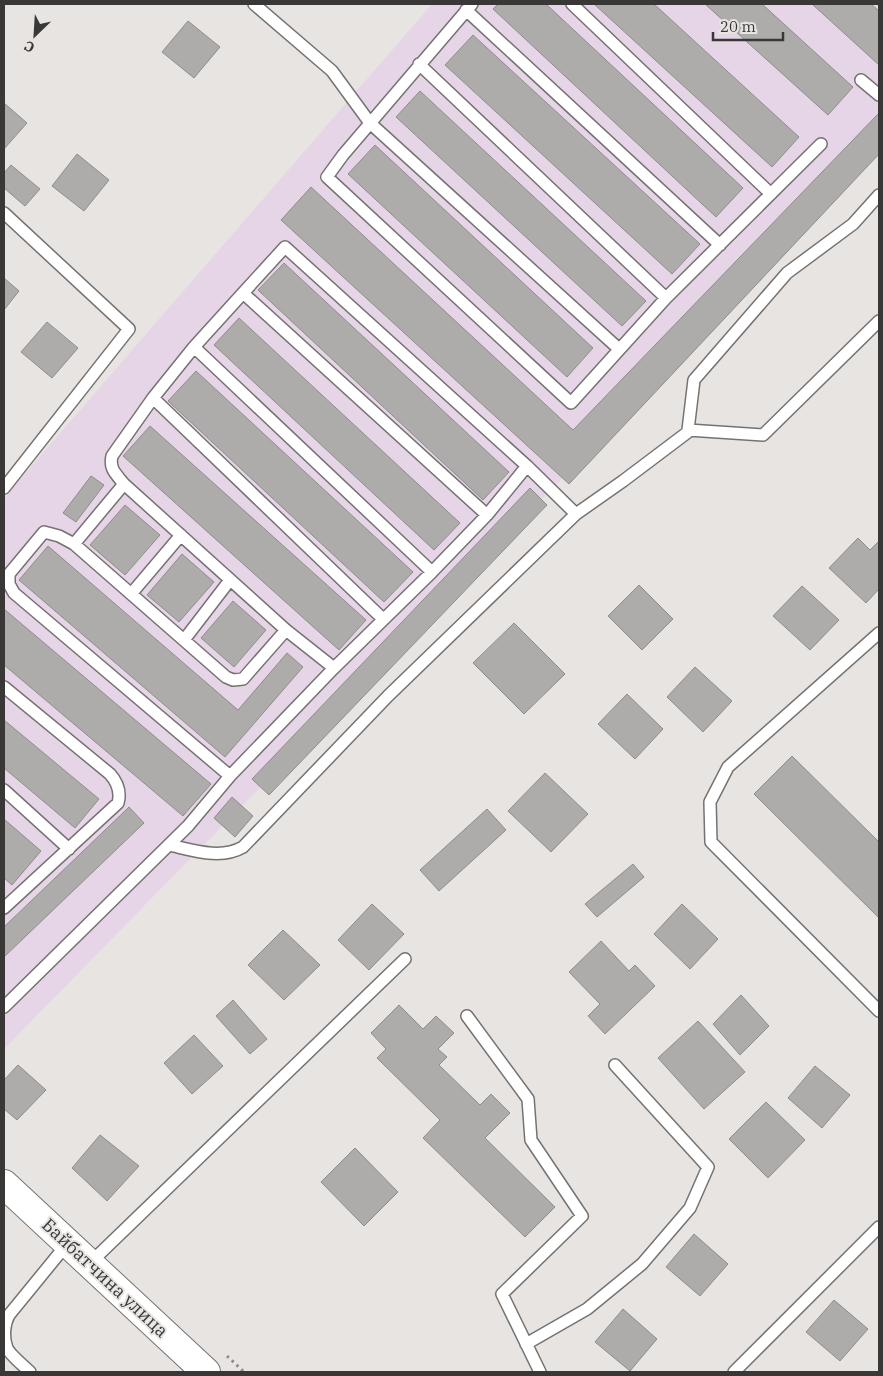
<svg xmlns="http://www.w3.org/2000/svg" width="883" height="1376" font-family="'IBM Plex Serif',serif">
<rect width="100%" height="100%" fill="#e7e4e2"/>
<path fill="#e6d5e6" d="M 432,4 L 879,4 L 879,155 L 4,1049 L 4,498 Z"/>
<path fill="#aeacaa" stroke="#8f8d8b" d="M 498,4 L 546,4 L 743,188 L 716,217 L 493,9 Z
M 594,4 L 654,4 L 799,137 L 772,167 Z
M 705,4 L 762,4 L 853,87 L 828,115 Z
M 812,4 L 871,4 L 879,11 L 879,65 Z
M 188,21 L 220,47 L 194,78 L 162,52 Z
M 473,35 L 700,244 L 672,274 L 445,65 Z
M 420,91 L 646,301 L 622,326 L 396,117 Z
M 4,103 L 27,123 L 4,149 Z
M 879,113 L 879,154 L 569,484 L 281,220 L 311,187 L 573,430 Z
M 375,145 L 593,348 L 567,377 L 348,174 Z
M 77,154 L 109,180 L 84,211 L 52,186 Z
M 11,165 L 40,189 L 25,206 L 4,188 L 4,173 Z
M 284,263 L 509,472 L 483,500 L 258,290 Z
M 4,278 L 19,291 L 4,310 Z
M 239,318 L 460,523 L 434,550 L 214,345 Z
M 47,322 L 78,348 L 52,378 L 21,352 Z
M 196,371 L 413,572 L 384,602 L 168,401 Z
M 150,426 L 366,620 L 339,650 L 123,456 Z
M 91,476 L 104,485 L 76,522 L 63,513 Z
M 530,488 L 547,505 L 269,795 L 252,779 Z
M 125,505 L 160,535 L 125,575 L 90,545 Z
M 858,538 L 870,550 L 879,541 L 879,589 L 866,603 L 829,568 Z
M 48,546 L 238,710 L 287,653 L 303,667 L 225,757 L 19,580 Z
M 182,554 L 214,582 L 179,622 L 147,595 Z
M 639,585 L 673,619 L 642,650 L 608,616 Z
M 802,586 L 839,620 L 810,650 L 773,616 Z
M 233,601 L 266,630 L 234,667 L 201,638 Z
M 4,609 L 211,784 L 183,816 L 4,665 Z
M 514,623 L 565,674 L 524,714 L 473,663 Z
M 695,667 L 732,701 L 703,732 L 667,697 Z
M 627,694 L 663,729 L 635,759 L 598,724 Z
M 4,720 L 99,799 L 75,828 L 4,768 Z
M 792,756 L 879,842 L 879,918 L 754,794 Z
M 545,773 L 588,814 L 551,852 L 508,811 Z
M 232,797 L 253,816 L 235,837 L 214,818 Z
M 129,807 L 144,823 L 4,957 L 4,927 Z
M 487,809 L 506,830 L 439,891 L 420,870 Z
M 4,819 L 41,851 L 12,885 L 4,878 Z
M 633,864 L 644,877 L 597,917 L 585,904 Z
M 372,904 L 404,934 L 369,970 L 338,940 Z
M 682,904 L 718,939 L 690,969 L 654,934 Z
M 283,930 L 320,965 L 284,1000 L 248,965 Z
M 601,941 L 629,971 L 635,965 L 655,986 L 605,1034 L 588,1016 L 600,1004 L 569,972 Z
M 741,995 L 769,1026 L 740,1055 L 713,1024 Z
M 233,1000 L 267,1039 L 250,1054 L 216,1016 Z
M 399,1005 L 423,1029 L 436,1016 L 454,1033 L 438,1049 L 447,1057 L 439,1065 L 480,1105 L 491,1094 L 510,1113 L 485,1138 L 555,1207 L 525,1237 L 423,1138 L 440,1120 L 377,1058 L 386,1049 L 371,1033 Z
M 698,1021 L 745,1072 L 704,1109 L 658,1058 Z
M 194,1035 L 223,1066 L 192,1094 L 164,1063 Z
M 18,1065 L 46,1090 L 17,1120 L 4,1109 L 4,1080 Z
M 815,1066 L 850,1095 L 822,1128 L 788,1098 Z
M 766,1102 L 805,1140 L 768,1178 L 729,1139 Z
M 100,1135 L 139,1166 L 107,1201 L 72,1168 Z
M 355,1148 L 398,1192 L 364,1226 L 321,1182 Z
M 694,1234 L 728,1264 L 700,1296 L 666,1267 Z
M 834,1300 L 868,1329 L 840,1361 L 806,1332 Z
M 623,1309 L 657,1339 L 630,1371 L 595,1342 Z"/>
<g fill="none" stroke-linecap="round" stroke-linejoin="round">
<g stroke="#757371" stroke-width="14">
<path id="service" d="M 254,4 L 332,71 L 370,123 L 619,349
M 472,4 L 343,155 L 327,177 L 571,403 L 666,298 L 821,144
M 572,4 L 771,194
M 466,10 L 720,245
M 419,64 L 666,298
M 861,80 L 879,95
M 4,213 L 129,329 L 4,488
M 243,293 L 285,247 L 527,466 L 576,514 L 623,481 L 688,432 L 688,430 L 763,435 L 879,321
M 153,398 L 194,347
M 688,430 L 694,380 L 787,273 L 853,224 L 879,195
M 74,544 L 124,484
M 432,572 L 194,347 L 243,293 L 487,515
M 131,594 L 181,535
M 286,630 L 124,484 C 116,474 109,469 112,456 L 153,398 L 383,619
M 879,633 L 728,767 L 710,802 L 711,842 L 879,1011
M 184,640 L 230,580
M 4,687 L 110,774 C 118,783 121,792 118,803 L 4,908
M 230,776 L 14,593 L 9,584 L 9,574 L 44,532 L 59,536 L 74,544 L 226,677 L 233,680 L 243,679 L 286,630 L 334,668
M 4,790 L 69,849
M 169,845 C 192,850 221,860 243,847 L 388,696 L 576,514
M 4,1007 L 188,826 L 230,776 L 334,668 L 432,572 L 487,515 L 527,466
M 467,1016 L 528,1099 L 531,1140 L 582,1216 L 502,1294 L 540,1372
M 89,1264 L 405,959
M 526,1344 L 587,1309 L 642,1264 L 690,1208 L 708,1167 L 615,1065
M 30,1372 C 24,1366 10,1355 7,1348 C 3,1338 4,1324 9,1315 L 67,1244
M 734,1372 L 879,1227"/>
</g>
<g stroke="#757371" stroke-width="30">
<path id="tertiary" d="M 4,1184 L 206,1372"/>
</g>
<path stroke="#8e8c8b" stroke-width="3" stroke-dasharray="2.5 4" stroke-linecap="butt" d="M 227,1356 L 244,1372"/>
<use href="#service" stroke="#fff" stroke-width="11"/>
<use href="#tertiary" stroke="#fff" stroke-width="28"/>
</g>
<g text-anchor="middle" stroke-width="4" stroke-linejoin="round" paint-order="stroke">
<g font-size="18" fill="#393837" stroke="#e7e4e2">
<text transform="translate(105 1278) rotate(43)" y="6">Байбатчина улица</text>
</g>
</g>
<rect width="883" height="1376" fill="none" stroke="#393837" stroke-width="10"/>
<g transform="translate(35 35) rotate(205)" stroke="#e7e4e2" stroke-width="4" paint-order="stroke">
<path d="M0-4L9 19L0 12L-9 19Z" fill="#393837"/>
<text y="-8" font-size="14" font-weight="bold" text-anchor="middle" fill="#393837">С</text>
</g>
<path d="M713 32v8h70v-8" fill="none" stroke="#393837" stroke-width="2.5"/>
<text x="720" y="32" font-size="15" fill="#393837" stroke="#e7e4e2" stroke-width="4" paint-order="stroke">20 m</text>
</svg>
